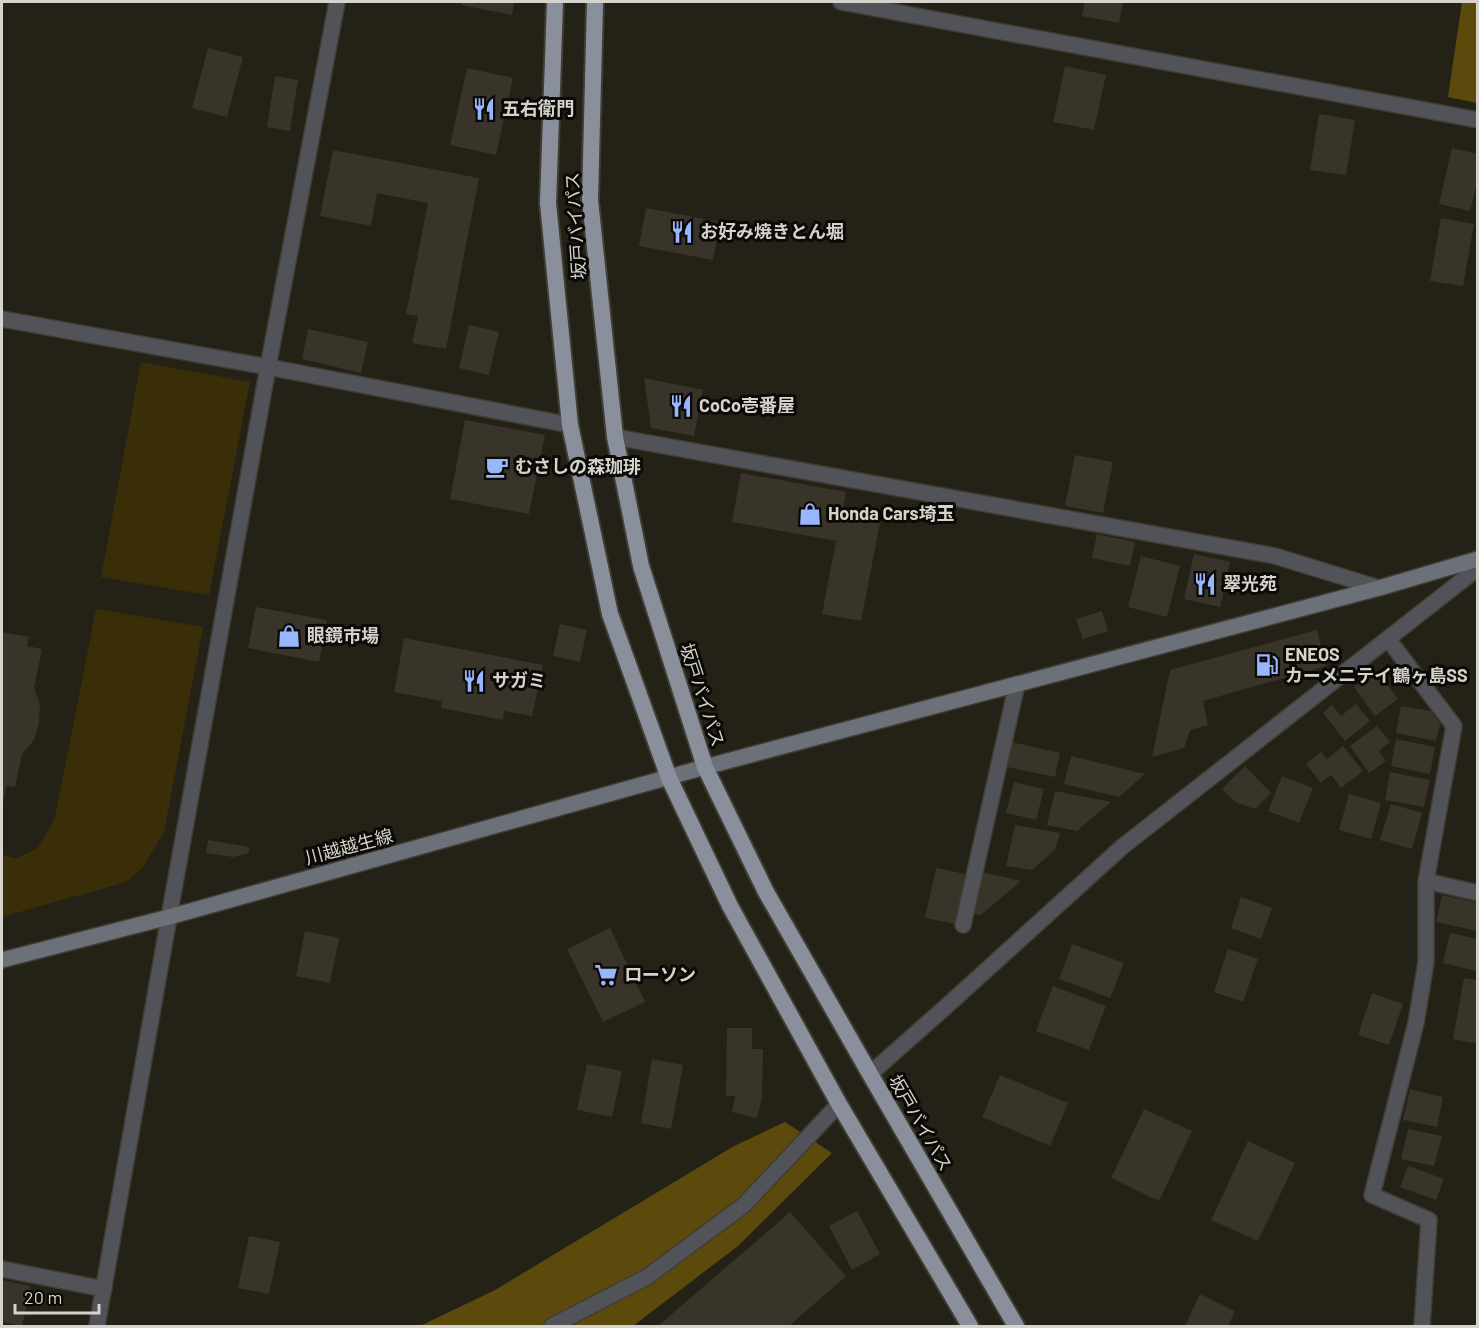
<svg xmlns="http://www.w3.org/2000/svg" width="1479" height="1328" font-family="Barlow,'Noto Sans JP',sans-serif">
<rect width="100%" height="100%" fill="#242117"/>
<path fill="#392e08" d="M 141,362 L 250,382 L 209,595 L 101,577 Z
M 96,609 L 203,627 L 164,832 L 143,867 L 126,882 L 2,917 L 2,855 L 16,858 L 35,850 L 46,835 L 55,817 Z"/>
<path fill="#5b4a0b" d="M 1462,2 L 1477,2 L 1477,103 L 1448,97 Z
M 785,1122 L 832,1153 L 738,1246 L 633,1326 L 420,1326 L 495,1290 L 734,1146 Z"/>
<path fill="#38342a" d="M 462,2 L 514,2 L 512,15 L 461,5 Z
M 1085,2 L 1123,2 L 1119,23 L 1082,16 Z
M 208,48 L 243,57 L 227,117 L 192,108 Z
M 1065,66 L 1106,75 L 1094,130 L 1053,122 Z
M 467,68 L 513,78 L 496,155 L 450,145 Z
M 275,76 L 298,80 L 290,131 L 267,127 Z
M 1319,114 L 1355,120 L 1346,175 L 1310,170 Z
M 1452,148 L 1478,154 L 1478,180 L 1470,211 L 1439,204 Z
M 333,150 L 479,178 L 446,349 L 412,343 L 418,316 L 406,314 L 428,203 L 377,193 L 371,226 L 320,216 Z
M 646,208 L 720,222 L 713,260 L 639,246 Z
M 1441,218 L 1474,224 L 1463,286 L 1430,281 Z
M 469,325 L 499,332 L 489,375 L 459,368 Z
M 308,329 L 368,342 L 361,373 L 302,359 Z
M 644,378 L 703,390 L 694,436 L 651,428 Z
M 465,420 L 545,435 L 529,514 L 450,499 Z
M 1075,455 L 1113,462 L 1103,513 L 1065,506 Z
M 741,473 L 846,492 L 842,516 L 880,523 L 861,621 L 822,614 L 836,541 L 732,522 Z
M 1097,534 L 1135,542 L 1130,566 L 1092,558 Z
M 1194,554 L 1230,562 L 1220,607 L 1184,599 Z
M 1141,556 L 1180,566 L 1167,617 L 1128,607 Z
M 256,607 L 327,620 L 319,662 L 248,648 Z
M 1102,611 L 1108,631 L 1083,639 L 1076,619 Z
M 560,624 L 587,630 L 580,662 L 553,656 Z
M 1317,630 L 1326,666 L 1203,701 L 1208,725 L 1190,730 L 1184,748 L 1152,757 L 1170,670 Z
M 2,632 L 29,637 L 27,646 L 42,649 L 34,688 L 40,704 L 39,723 L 34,740 L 22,754 L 15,787 L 6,786 L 3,803 L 2,803 Z
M 404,638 L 543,665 L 532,716 L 504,711 L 503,720 L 441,708 L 442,701 L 394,692 Z
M 1376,670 L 1398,699 L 1375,716 L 1354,687 Z
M 1356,704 L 1370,721 L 1345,741 L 1323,713 L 1332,705 L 1341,716 Z
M 1401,706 L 1431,711 L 1440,724 L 1436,741 L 1396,733 Z
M 1377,726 L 1390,742 L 1379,751 L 1386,761 L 1369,773 L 1350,746 Z
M 1396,739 L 1435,747 L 1430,774 L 1391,766 Z
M 1012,742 L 1060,753 L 1055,777 L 1007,767 Z
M 1343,746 L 1363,771 L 1341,788 L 1331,775 L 1321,783 L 1306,764 L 1321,752 L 1327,759 Z
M 1071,756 L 1145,774 L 1119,797 L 1064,784 Z
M 1245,766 L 1271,793 L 1255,809 L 1235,802 L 1222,789 Z
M 1390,772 L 1430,780 L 1424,807 L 1385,800 Z
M 1282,776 L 1313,788 L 1299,823 L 1268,811 Z
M 1014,782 L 1044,789 L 1036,820 L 1006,813 Z
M 1055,791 L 1111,802 L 1077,831 L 1047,825 Z
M 1349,794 L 1381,803 L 1371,839 L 1339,830 Z
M 1391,804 L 1422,813 L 1412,849 L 1380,840 Z
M 1015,825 L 1060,833 L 1055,850 L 1032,870 L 1006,866 Z
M 208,840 L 249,847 L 249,853 L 233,857 L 206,853 Z
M 936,868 L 965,874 L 955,924 L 925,918 Z
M 982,872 L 1021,881 L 981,915 L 972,914 Z
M 1442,895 L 1478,903 L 1478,931 L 1436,922 Z
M 1241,897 L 1272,908 L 1261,939 L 1231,928 Z
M 610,928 L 645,1002 L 603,1022 L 567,949 Z
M 305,931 L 339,938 L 330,983 L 296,976 Z
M 1450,933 L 1478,939 L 1476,971 L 1443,963 Z
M 1072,944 L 1124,963 L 1110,998 L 1059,979 Z
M 1228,949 L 1258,959 L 1243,1002 L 1214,992 Z
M 1464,978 L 1478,980 L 1478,1044 L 1453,1039 Z
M 1053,986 L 1106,1006 L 1089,1050 L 1036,1031 Z
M 1372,993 L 1403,1004 L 1389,1045 L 1358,1035 Z
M 727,1028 L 752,1028 L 752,1049 L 763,1049 L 762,1097 L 757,1118 L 732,1112 L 735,1096 L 726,1096 Z
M 652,1059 L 683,1065 L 671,1129 L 641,1123 Z
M 587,1064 L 622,1071 L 612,1117 L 577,1110 Z
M 1000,1075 L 1068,1103 L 1050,1146 L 982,1117 Z
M 1410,1089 L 1443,1097 L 1437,1127 L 1403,1120 Z
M 1144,1109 L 1192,1131 L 1159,1201 L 1111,1178 Z
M 1408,1129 L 1442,1136 L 1434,1166 L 1401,1159 Z
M 1248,1141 L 1295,1163 L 1258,1241 L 1211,1220 Z
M 1408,1166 L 1444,1179 L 1436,1200 L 1400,1187 Z
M 857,1211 L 880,1254 L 852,1270 L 829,1226 Z
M 790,1212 L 846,1276 L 789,1326 L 658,1326 Z
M 249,1236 L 280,1242 L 269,1294 L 238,1288 Z
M 2,1280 L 31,1286 L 22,1326 L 2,1322 Z
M 1200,1294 L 1235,1311 L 1228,1326 L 1185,1326 Z"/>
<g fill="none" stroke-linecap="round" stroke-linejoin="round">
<g stroke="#403d34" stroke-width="18">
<path id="minor" d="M 841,2 L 1478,120
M 2,319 L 268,367 L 570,425
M 615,437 L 1275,556 L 1379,588
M 1388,639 L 1454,726 L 1426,881 L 1426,962 L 1416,1023 L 1372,1195 L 1429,1220 L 1422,1326
M 1426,881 L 1478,893
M 963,925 L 1017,684
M 870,1074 L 950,1003 L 1122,847 L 1478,568
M 2,1269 L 104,1289
M 552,1326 L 647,1277 L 744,1205 L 839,1104"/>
</g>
<g stroke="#403d34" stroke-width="18">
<path id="tertiary" d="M 97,1326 L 169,917 L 268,367 L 337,2"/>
</g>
<g stroke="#403d34" stroke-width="18">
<path id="secondary" d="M 2,960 L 169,917 L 705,767 L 1379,588 L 1478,559"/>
</g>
<g stroke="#403d34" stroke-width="20">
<path id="trunk" d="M 555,2 L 548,203 L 570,425 L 610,614 L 669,778 L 730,906 L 839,1104 L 970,1326
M 595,2 L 590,200 L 615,437 L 641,566 L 705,767 L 766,892 L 870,1074 L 1016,1326"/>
</g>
<use href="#minor" stroke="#515358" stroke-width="15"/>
<use href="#tertiary" stroke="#515358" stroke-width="15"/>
<use href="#secondary" stroke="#6c7078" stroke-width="15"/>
<use href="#trunk" stroke="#8a909b" stroke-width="16"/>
</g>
<defs>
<g id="restaurant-bare" transform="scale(1.8)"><path d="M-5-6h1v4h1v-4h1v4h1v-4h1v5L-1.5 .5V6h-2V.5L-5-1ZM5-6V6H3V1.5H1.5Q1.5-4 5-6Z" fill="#97b6fd" stroke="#0c0a06" stroke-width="2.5" paint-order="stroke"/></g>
<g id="cafe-bare" transform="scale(1.8)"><path d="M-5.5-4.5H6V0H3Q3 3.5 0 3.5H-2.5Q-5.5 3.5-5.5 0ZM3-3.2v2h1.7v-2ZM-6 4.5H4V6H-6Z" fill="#97b6fd" stroke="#0c0a06" stroke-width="2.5" paint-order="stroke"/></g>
<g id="shop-bare" transform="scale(1.8)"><path d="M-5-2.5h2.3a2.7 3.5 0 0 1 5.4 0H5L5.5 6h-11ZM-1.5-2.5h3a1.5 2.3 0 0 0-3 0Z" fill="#97b6fd" stroke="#0c0a06" stroke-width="2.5" paint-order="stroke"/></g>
<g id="fuel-bare" transform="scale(1.8)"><path d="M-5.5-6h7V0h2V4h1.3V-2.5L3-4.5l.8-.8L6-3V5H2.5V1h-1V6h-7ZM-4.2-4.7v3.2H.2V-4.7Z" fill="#97b6fd" stroke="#0c0a06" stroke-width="2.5" paint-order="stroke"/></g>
<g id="supermarket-bare" transform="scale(1.8)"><path d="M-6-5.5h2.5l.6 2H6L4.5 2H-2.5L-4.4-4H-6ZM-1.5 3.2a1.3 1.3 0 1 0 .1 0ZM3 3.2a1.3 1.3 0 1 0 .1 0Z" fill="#97b6fd" stroke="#0c0a06" stroke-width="2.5" paint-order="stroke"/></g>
</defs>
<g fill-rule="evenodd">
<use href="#restaurant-bare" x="484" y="109"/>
<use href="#restaurant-bare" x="682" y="232"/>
<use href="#restaurant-bare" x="681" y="406"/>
<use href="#cafe-bare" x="497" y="467"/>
<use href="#shop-bare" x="810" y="514"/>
<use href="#restaurant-bare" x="1205" y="584"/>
<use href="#shop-bare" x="289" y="636"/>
<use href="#fuel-bare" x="1267" y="665"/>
<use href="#restaurant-bare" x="474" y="681"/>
<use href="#supermarket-bare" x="606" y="975"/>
</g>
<g text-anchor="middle" stroke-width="6" stroke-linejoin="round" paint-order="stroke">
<g font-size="18" font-weight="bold" fill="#d5d3cc" stroke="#0c0a06" text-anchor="start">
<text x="502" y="115">五右衛門</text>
<text x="700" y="238">お好み焼きとん堀</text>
<text x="699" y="412">CoCo壱番屋</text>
<text x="515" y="473">むさしの森珈琲</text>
<text x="828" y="520">Honda Cars埼玉</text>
<text x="1223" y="590">翠光苑</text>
<text x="307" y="642">眼鏡市場</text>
<text x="1285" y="661">ENEOS<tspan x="1285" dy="21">カーメニテイ鶴ヶ島SS</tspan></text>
<text x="492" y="687">サガミ</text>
<text x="624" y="981">ローソン</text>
</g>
<g font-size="18" fill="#d5d3cc" stroke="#0c0a06">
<text transform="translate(576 226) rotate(-94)" y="6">坂戸バイパス</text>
<text transform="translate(702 695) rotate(72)" y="6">坂戸バイパス</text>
<text transform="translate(349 847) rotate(-15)" y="6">川越越生線</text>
<text transform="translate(920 1123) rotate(60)" y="6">坂戸バイパス</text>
</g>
</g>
<rect width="1479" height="1328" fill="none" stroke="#d5d3cc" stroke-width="6"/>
<path d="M15 1304v9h84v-9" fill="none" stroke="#d5d3cc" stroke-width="3"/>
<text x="24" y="1304" font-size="18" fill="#d5d3cc" stroke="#0c0a06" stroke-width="4.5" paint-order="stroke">20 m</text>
</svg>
